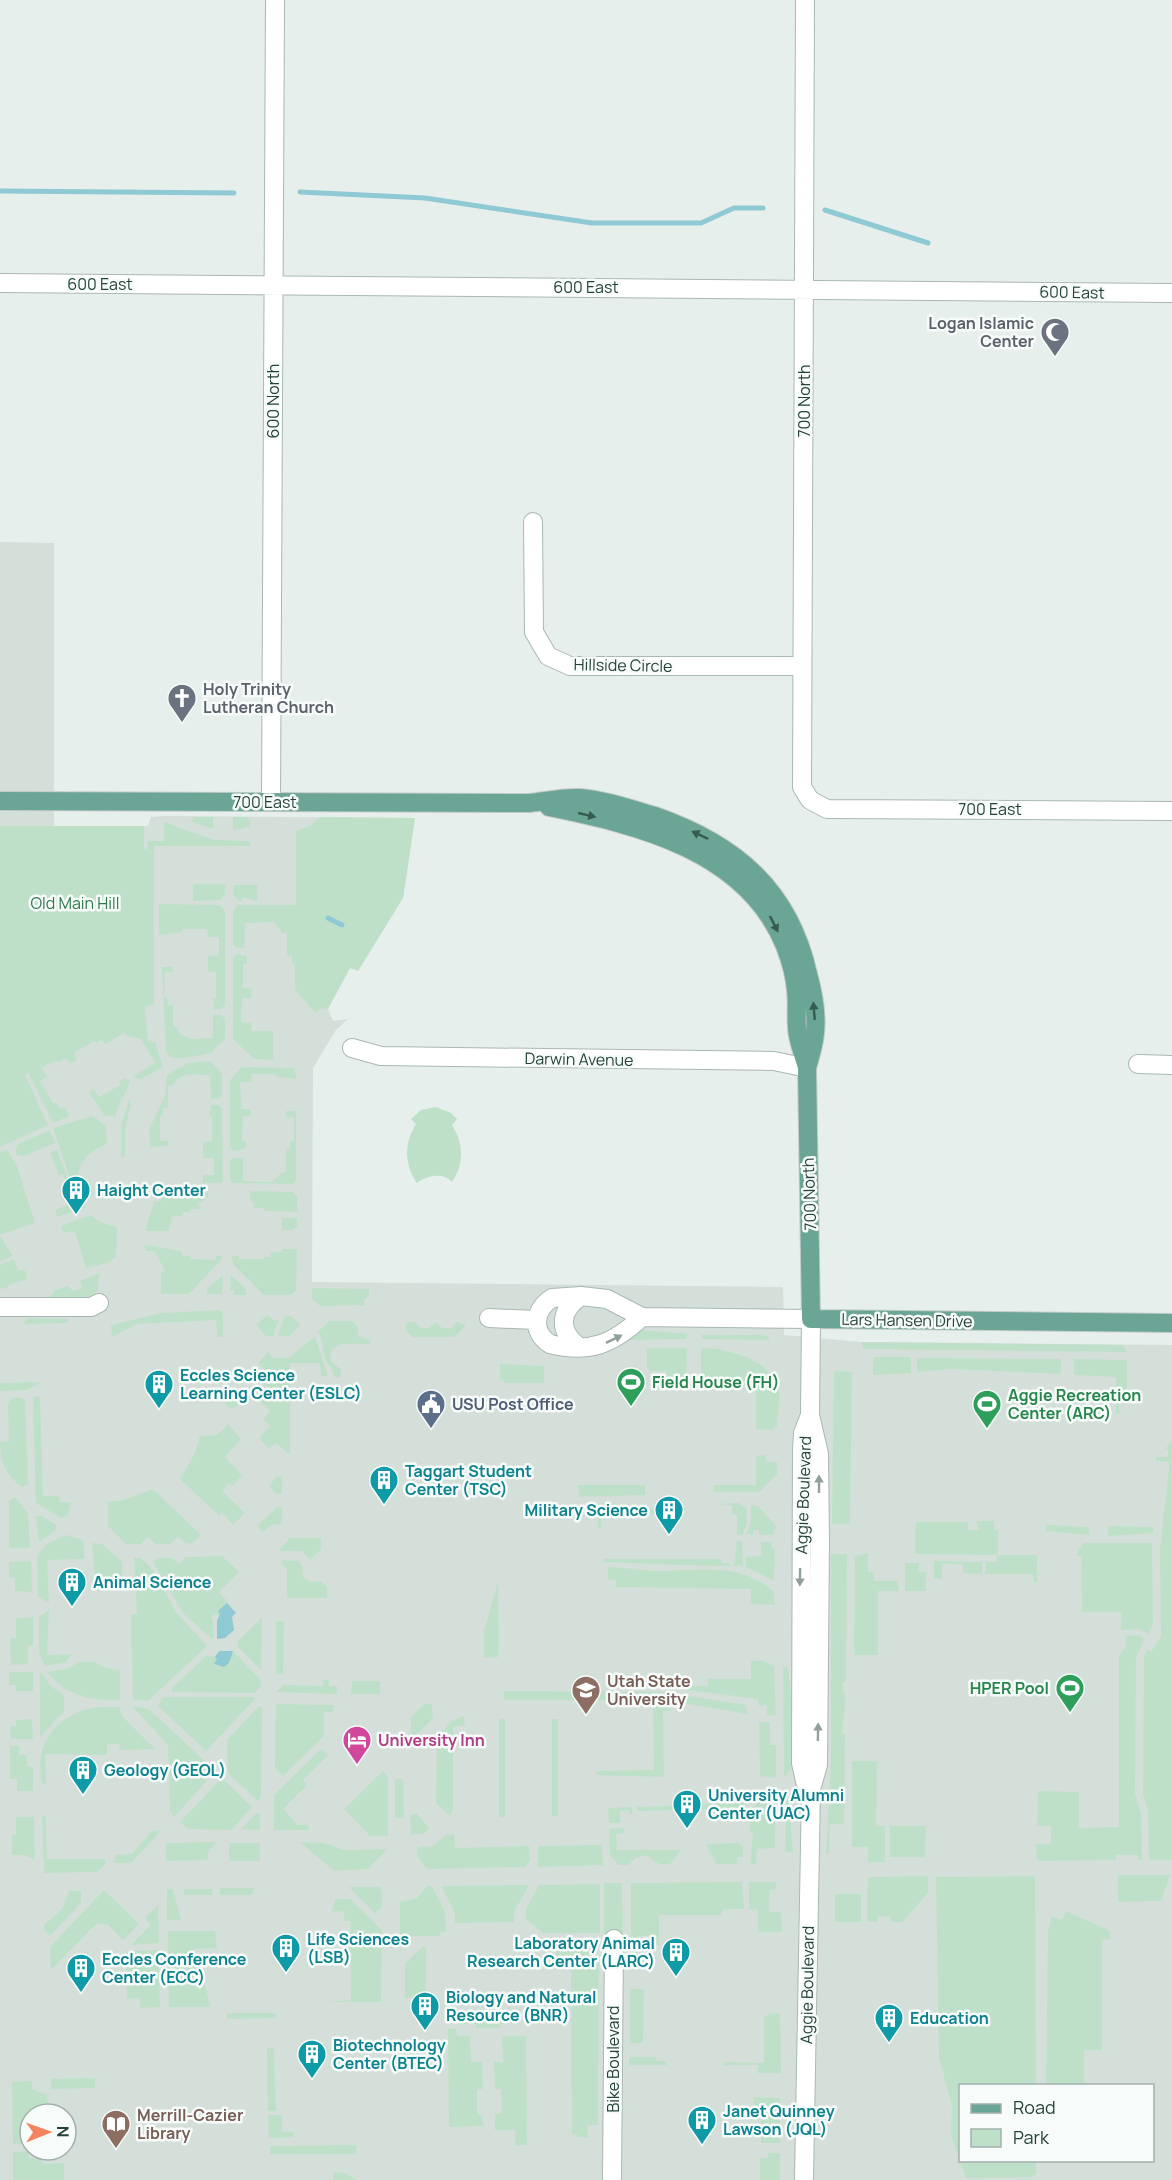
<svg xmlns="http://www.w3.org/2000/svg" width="1172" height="2180" font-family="Manrope,sans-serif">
<rect width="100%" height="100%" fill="#e6efeb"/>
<path fill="#d4dfda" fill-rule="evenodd" d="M 0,542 L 54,543 L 54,826 L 148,826 L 151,817 L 164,816 L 415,818 L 403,898 L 358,971 L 350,968 L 336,993 L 328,1009 L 333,1021 L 348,1019 L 336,1030 L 313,1068 L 312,1282 L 783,1287 L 784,1335 L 862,1342 L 1172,1345 L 1172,2180 L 0,2180 ZM 960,2086 L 1152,2086 L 1152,2160 L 960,2160 ZM 30,2114 L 66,2114 L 66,2150 L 30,2150 Z"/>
<path fill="#bfe0c8" d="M 193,817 L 213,817 L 213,829 L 192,822 Z
M 233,817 L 246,817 L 250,821 L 250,827 L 233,830 Z
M 320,817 L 415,818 L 403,898 L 358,971 L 350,968 L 328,1009 L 322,1008 L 316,1013 L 295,990 L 295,963 L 292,963 L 292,956 L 287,955 L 287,933 L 282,933 L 274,922 L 245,923 L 244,948 L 237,948 L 233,944 L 233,911 L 238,905 L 296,905 L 296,831 L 310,826 Z
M 164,822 L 214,840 L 250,841 L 250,846 L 154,846 L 154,1005 L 145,1006 L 148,1041 L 155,1042 L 163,1067 L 141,1079 L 136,1078 L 134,1076 L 155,1063 L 141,1039 L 127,1036 L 124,1033 L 105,1044 L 102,1040 L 96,1043 L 94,1041 L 74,1053 L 77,1060 L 70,1064 L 66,1058 L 58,1062 L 56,1060 L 42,1068 L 47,1077 L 40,1081 L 53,1103 L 56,1102 L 60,1109 L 65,1107 L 70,1116 L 53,1123 L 28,1072 L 25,1075 L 48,1125 L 0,1147 L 0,826 L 144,826 L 144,849 L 147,849 L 148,841 L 164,841 Z
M 193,884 L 225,884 L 225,894 L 220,900 L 193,901 Z
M 233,885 L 258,885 L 257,901 L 242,897 L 242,901 L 238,901 L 233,894 Z
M 159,904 L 220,905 L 225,911 L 225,1005 L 221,1009 L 214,1009 L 213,998 L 216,998 L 216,972 L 208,972 L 208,956 L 219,955 L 219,937 L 208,937 L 207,929 L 182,929 L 182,932 L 159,935 Z
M 237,954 L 247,956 L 247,964 L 243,964 L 243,988 L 252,989 L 251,998 L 242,998 L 241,1022 L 251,1023 L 252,1031 L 273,1031 L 273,1060 L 254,1059 L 233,1039 L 233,958 Z
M 162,967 L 172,967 L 173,972 L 165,972 L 164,997 L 167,997 L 168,1005 L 173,1005 L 173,1027 L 177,1027 C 181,1043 199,1038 213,1038 L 213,1015 L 221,1015 L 225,1019 L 225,1039 L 211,1053 C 202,1055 178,1060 171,1058 L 166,1052 Z
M 210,1061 L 222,1073 L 222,1096 L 219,1099 L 211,1099 L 210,1075 C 195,1075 181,1071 173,1085 L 168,1086 L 168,1108 L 163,1108 L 163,1115 L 160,1116 L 160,1141 L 168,1141 L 168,1146 L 150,1147 L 149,1130 L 165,1095 L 167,1075 L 188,1063 Z
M 242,1067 L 294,1068 L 297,1079 L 277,1077 L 276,1074 L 251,1074 L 251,1082 L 240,1082 L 242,1109 L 251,1109 L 251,1116 L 243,1116 L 242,1141 L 246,1141 L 246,1149 L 233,1151 L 230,1147 L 230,1080 Z
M 125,1078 L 130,1081 C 127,1093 118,1103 115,1117 L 104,1115 L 89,1092 L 94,1090 L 99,1097 L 120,1085 L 119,1082 Z
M 129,1100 L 131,1102 L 125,1131 L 125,1156 L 121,1159 L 121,1126 Z
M 211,1105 L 219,1105 L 222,1109 L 223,1180 L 220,1183 L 203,1183 L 203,1175 L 214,1175 L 214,1158 L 203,1158 L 203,1142 L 212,1141 L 212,1116 L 209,1115 Z
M 436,1107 L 451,1113 L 457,1119 L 452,1125 C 464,1143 464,1164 452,1182 C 443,1172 427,1175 417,1183 C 404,1164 404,1143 416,1124 L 411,1119 L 421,1110 Z
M 286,1111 L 296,1111 L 296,1180 L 292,1184 L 233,1183 L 230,1180 L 230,1161 L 233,1158 L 243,1158 L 243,1181 L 272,1182 L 281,1173 L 286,1172 L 286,1149 L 290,1149 L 290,1141 L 294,1141 L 294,1118 L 286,1117 Z
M 92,1116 L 106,1126 L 107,1144 C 81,1154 73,1172 81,1198 L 77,1199 L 53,1128 Z
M 50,1130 L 55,1143 L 23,1156 L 17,1155 L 15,1151 L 18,1144 Z
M 7,1150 L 17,1166 L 35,1223 L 0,1235 L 0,1152 Z
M 57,1150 L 72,1189 L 69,1191 L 63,1174 L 59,1176 L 50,1152 Z
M 161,1191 L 208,1191 L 208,1196 L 198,1205 L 202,1209 L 191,1209 L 190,1212 L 183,1212 L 183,1216 L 172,1216 L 169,1231 L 145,1231 L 154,1202 L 161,1201 Z
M 250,1191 L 293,1192 L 297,1196 L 297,1212 L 265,1211 L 264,1208 L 253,1208 L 255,1205 L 250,1199 Z
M 83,1202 L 86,1207 L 57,1217 L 55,1210 L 72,1203 L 73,1205 Z
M 91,1215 L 100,1222 L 117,1227 L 116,1257 L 108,1263 L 86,1268 L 75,1231 L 63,1233 L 61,1226 Z
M 282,1218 L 297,1218 L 297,1227 L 293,1230 L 282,1230 Z
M 0,1236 L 13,1256 L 0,1261 Z
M 144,1245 L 182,1251 L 182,1256 L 190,1256 L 190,1259 L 215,1260 L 216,1256 L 222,1256 L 221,1260 L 189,1294 L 161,1294 L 161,1273 L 165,1271 L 155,1251 L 146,1251 Z
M 282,1249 L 297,1249 L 296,1290 L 291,1295 L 264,1295 L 233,1264 L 232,1256 L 239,1256 L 239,1259 L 263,1259 L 263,1257 L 271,1257 L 271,1252 L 282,1252 Z
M 14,1259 L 18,1270 L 25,1270 L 28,1279 L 10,1284 L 5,1289 L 0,1288 L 0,1265 Z
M 99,1273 L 98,1290 L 90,1298 L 49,1298 L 55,1290 L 68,1286 L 73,1291 L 82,1288 L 80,1281 Z
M 223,1275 L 222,1294 L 207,1294 L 207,1289 Z
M 231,1275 L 246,1289 L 246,1295 L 234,1295 L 234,1290 L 230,1290 Z
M 312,1288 L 369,1289 L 369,1296 L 364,1300 L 364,1305 L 320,1306 L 312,1299 Z
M 220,1310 L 223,1314 L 223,1337 L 217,1337 L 216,1320 L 137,1324 L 112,1337 L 111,1325 L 161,1313 Z
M 267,1315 L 276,1321 L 279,1319 L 273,1336 L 266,1336 L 256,1325 Z
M 285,1315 L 291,1316 L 300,1325 L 289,1337 L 278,1335 Z
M 29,1318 L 67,1319 L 68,1323 L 22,1324 Z
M 329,1321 L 352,1321 L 358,1328 L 358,1336 L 370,1340 L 370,1344 L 341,1344 L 332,1349 L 330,1360 L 341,1370 L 340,1377 L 334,1377 C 333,1368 327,1365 325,1358 C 322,1348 324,1342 318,1332 Z
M 407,1322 L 414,1322 L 421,1328 L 429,1328 L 436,1322 L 442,1328 L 451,1328 L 457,1322 L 466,1325 L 454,1337 L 413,1337 L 405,1329 Z
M 641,1330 L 687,1334 L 687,1339 L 626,1340 Z
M 701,1335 L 761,1335 L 769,1337 L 769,1340 L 702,1339 Z
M 315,1336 L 328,1376 L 321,1376 L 320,1363 L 290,1363 L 290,1455 L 276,1443 L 269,1448 L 259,1438 L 270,1426 L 263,1419 L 270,1411 L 259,1400 L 269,1389 L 261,1382 L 269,1374 L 258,1363 L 268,1352 L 274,1358 L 289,1358 Z
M 862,1342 L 1123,1345 L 1127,1352 L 863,1349 Z
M 647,1348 L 687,1348 L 686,1386 L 667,1386 L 667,1371 L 650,1371 L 647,1368 Z
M 701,1348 C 726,1348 770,1359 778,1387 C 781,1398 778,1414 777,1426 L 773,1430 L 756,1429 L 756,1386 L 701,1386 Z
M 873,1357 L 911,1357 L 911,1373 L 873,1375 Z
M 917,1358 L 1061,1359 L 1061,1374 L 951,1369 L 917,1372 Z
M 1074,1359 L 1127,1360 L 1127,1398 L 1119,1404 L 1119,1414 L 1116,1414 L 1116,1377 L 1074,1375 Z
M 500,1364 L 544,1366 L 544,1383 L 506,1383 L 500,1379 Z
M 834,1371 L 852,1372 L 850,1524 L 832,1524 Z
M 0,1383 L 38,1382 L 40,1383 L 26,1390 L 0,1391 Z
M224 1400a8 8 0 1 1 16 0a8 8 0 1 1-16 0Z
M 40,1396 L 43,1496 L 59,1496 L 59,1502 L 71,1502 L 68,1516 L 61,1518 L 36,1503 L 33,1397 Z
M 17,1397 L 25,1399 L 28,1484 L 22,1487 C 6,1476 0,1461 0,1442 L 9,1441 L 8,1404 L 12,1398 Z
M 228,1424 L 241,1439 L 225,1457 L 242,1475 L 233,1486 L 229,1483 L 222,1491 L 245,1513 L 233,1525 L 222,1513 L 219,1516 L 180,1479 L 194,1455 L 200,1436 L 217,1435 Z
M 1172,1441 L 1172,1860 L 1149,1860 L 1148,1811 L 1143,1795 L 1144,1657 L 1147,1650 L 1151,1652 L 1161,1636 L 1160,1549 L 1169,1468 L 1169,1462 L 1156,1461 L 1156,1457 L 1168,1457 L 1168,1449 L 1165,1449 Z
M 766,1455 L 766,1461 L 778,1463 L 777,1474 L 759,1492 L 714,1492 L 714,1485 L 756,1485 L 756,1456 Z
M 277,1476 L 282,1477 L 282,1494 L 277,1494 L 269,1486 Z
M 578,1485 L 645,1485 L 645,1495 L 579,1497 Z
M 153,1489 L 201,1535 L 192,1544 L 185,1543 L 178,1536 L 170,1544 L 156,1544 L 148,1537 L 141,1544 L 126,1544 L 108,1526 L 108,1502 L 124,1500 Z
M 15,1497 L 28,1513 L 30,1548 L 9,1548 L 9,1501 Z
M 604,1502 L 682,1514 L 602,1515 L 601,1529 L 598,1528 L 599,1505 Z
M 739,1503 L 747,1509 L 747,1524 L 742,1535 L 737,1535 L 737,1515 L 732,1514 L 732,1505 L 714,1504 Z
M 751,1505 L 758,1506 L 776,1526 L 773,1535 L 759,1535 L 759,1530 L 754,1530 L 753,1535 L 746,1534 L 751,1522 Z
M 277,1507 L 282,1507 L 282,1524 L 271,1525 L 263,1532 L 257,1526 Z
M 41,1515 L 56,1525 L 56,1530 L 39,1542 L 36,1517 Z
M 976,1521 L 994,1521 L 994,1530 L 998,1530 L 998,1555 L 1037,1555 L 1037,1582 L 1034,1583 L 1033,1574 L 985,1574 L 986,1562 L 997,1562 L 997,1555 L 915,1554 L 916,1522 L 968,1522 L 968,1530 L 979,1530 Z
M 1046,1525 L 1089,1527 L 1089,1535 L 1045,1531 Z
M 1108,1526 L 1153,1527 L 1153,1533 L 1108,1536 Z
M 66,1535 L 80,1539 L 84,1543 L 84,1559 L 47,1560 L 49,1603 L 38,1597 L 37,1555 L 47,1544 Z
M 290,1538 L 321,1538 L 321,1549 L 310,1560 L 302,1551 L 278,1551 Z
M 737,1541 L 742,1541 L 743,1565 L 734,1566 Z
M 761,1542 L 771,1542 L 771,1547 L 775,1549 L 774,1581 L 746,1567 L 746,1557 L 761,1556 Z
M 92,1543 L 102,1544 L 122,1562 L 122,1580 L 95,1581 Z
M 1083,1543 L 1152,1543 L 1153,1624 L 1148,1634 L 1140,1629 L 1121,1630 L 1122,1612 L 1082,1612 L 1081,1556 L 1076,1555 Z
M 868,1553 L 868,1572 L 874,1572 L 874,1581 L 898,1581 L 899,1591 L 878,1591 L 878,1655 L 854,1655 L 855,1556 Z
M 831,1554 L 847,1554 L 846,1681 L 843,1682 L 843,1693 L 846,1693 L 842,1734 L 845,1734 L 844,1824 L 830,1824 L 829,1853 L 826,1853 L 831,1760 Z
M 222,1556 L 239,1572 L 219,1592 L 228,1602 L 219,1611 L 221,1614 L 218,1616 L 215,1614 L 211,1618 L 213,1621 L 214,1638 L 211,1638 L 183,1613 L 153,1562 L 158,1558 L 172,1558 L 179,1564 L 186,1557 Z
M 134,1558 L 141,1558 L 153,1570 L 177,1613 L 207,1646 L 149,1700 L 133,1700 L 131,1614 L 137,1614 Z
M 604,1559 L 721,1559 L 722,1563 L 730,1563 L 730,1566 C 688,1566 646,1563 604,1562 Z
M 282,1560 L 298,1561 L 303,1567 L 302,1576 L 311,1582 L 320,1581 L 327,1587 L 327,1598 L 287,1598 L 287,1569 L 281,1564 Z
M 31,1561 L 32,1592 L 15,1591 L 15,1578 L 9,1577 L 9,1562 Z
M 934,1561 L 982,1562 L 982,1574 L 963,1573 L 963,1564 L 942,1564 L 942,1579 L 934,1578 Z
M 905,1563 L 919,1563 L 919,1572 L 926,1572 L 926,1591 L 905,1591 Z
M 608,1567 C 625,1567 642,1571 659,1571 C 701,1571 739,1561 774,1592 L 775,1605 L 751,1604 L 751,1589 L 616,1587 L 616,1580 L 608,1580 Z
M 498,1581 L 499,1652 L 497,1658 L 484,1657 L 484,1631 Z
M 49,1610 L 47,1655 L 72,1654 L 66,1662 L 45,1666 L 39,1653 L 39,1617 Z
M 33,1617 L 33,1645 L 28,1646 L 28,1664 L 11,1665 L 10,1638 L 16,1638 L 16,1618 Z
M 262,1617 L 261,1670 L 238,1647 L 238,1641 Z
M 276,1621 L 284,1621 L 283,1674 L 276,1674 Z
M 1139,1635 L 1144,1639 L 1136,1659 L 1135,1794 L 1141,1813 L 1142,1860 L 1138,1860 L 1138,1855 L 1116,1855 L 1116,1860 L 1037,1861 L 1036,1844 L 1051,1844 L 1051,1826 L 1037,1826 L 1038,1791 L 1079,1792 L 1079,1828 L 1119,1827 L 1119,1656 L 1125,1648 L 1126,1636 Z
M 219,1651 L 233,1651 L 261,1680 L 261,1686 L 254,1693 L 172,1692 L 172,1688 L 206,1656 L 215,1657 Z
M 751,1661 L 763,1661 L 774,1666 L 776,1716 L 767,1715 L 767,1705 L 759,1706 L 758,1699 L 686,1690 L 686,1686 L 708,1686 L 708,1679 L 751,1679 Z
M 79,1662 L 95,1662 L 103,1667 L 120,1670 L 120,1700 C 91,1701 66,1696 47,1672 L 66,1669 Z
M 783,1666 L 788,1668 L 792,1706 L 791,1770 L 784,1777 Z
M 40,1671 L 50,1685 L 64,1696 L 64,1712 L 40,1737 Z
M 9,1672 L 33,1672 L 33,1691 L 16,1691 L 16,1685 L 9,1685 Z
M 323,1680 L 329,1680 L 329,1686 L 337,1686 L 337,1694 L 276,1692 L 283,1685 L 323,1686 Z
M 352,1681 L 380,1681 L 380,1694 L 351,1694 Z
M 504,1691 L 668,1692 L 667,1707 L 673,1710 L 663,1711 L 664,1777 L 595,1775 L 598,1771 L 654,1770 L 653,1703 L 640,1702 L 639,1700 L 504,1700 Z
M 683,1695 L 746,1705 L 747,1714 L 682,1703 Z
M 163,1697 L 254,1697 L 254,1700 L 206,1751 L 158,1706 Z
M 276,1704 L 334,1705 L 333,1712 L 324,1712 L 324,1736 L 283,1776 L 275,1768 Z
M 424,1704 L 432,1704 L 433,1718 L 416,1735 L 411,1735 L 411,1717 Z
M 132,1706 L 149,1709 L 206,1762 L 206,1782 L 174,1817 L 170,1811 L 168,1745 Z
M 98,1707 L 120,1707 L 121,1715 L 155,1749 L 120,1750 L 119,1744 L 107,1744 L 107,1755 L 45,1754 L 46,1784 L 41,1783 C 41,1773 39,1761 42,1751 C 48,1727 74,1709 98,1707 Z
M 258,1707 L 262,1707 L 261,1797 L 258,1801 L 228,1773 L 227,1740 Z
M 464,1716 L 465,1725 L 453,1727 L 453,1810 L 450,1816 L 436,1803 L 437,1737 L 452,1721 Z
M 32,1719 L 33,1739 L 11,1739 L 10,1726 L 16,1726 L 16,1720 Z
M 499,1719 L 505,1719 L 505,1817 L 499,1817 Z
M 552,1719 L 558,1719 L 558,1816 L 552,1816 Z
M 759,1722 L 770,1722 L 770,1745 L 776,1745 L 776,1778 L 760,1776 Z
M 10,1746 L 19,1746 L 19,1755 L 27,1755 L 27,1766 L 33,1767 L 33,1791 L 17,1791 L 17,1779 L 10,1779 Z
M 321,1749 L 328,1755 L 303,1780 L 307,1785 L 283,1809 L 298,1825 L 308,1825 L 309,1830 L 274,1830 L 274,1795 Z
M 852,1761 L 877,1761 L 876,1826 L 885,1826 L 885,1862 L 868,1862 L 868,1847 L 852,1847 Z
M 383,1771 L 388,1777 L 388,1836 L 370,1836 L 344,1809 Z
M 222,1778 L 252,1807 L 231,1830 L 188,1829 L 180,1822 Z
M 395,1779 L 403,1779 L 404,1818 L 395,1818 Z
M 783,1796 L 789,1802 L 793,1852 L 785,1852 L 786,1813 L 783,1812 Z
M 775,1802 L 775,1848 L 757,1849 L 756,1864 L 750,1864 L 753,1832 L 750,1832 L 750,1812 L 706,1813 L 706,1809 L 694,1810 L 694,1804 L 743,1803 L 744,1809 L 755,1809 L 755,1803 Z
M 673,1806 L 673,1810 L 637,1811 L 637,1807 Z
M 632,1807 L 632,1814 L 629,1814 L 629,1810 L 620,1811 L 620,1823 L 609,1823 L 608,1808 Z
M 258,1812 L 260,1815 L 260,1830 L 241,1829 Z
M 417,1814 L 429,1828 L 423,1834 L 411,1835 L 410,1815 Z
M 42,1816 L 46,1816 L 47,1859 L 105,1859 L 106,1864 L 97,1872 L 44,1873 Z
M 16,1817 L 34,1817 L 35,1860 L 24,1855 L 12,1855 L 12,1835 L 16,1834 Z
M 890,1826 L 926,1826 L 925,1857 L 890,1857 Z
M 624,1828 L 624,1833 L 616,1834 L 617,1850 L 681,1850 L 670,1864 L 659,1864 L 646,1855 L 635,1858 L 629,1865 L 619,1865 L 610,1856 L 609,1829 Z
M 158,1830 L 160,1832 L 131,1863 L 114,1863 L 116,1855 L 132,1854 L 152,1831 Z
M 454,1834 L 455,1848 L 529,1846 L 530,1861 L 524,1867 L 427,1869 L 417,1856 L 418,1847 L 433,1846 L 446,1835 Z
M 217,1842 L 208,1852 L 208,1860 L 166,1861 L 166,1843 Z
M 300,1842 L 324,1843 L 343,1850 L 387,1849 L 368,1869 L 334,1871 Z
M 229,1843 L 260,1843 L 260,1861 L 229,1861 Z
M 737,1843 L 743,1846 L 743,1857 L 737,1857 L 737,1864 L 716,1864 L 706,1844 Z
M 602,1845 L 603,1865 L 538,1867 L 538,1846 Z
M 1118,1875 L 1170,1875 L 1161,1901 L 1118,1902 Z
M 928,1876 L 928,1893 L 902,1922 L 891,1922 L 891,1917 L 878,1916 L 877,1922 L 867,1921 L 868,1877 Z
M 1035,1876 L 1036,2085 L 960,2086 L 960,2160 L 1036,2161 L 1036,2174 L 1031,2177 L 966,2178 L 951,2136 L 952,2105 L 939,2058 L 936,1877 Z
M 742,1882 L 744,1909 L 724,1909 L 720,1915 L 659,1915 L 659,1945 L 653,1945 L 653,1936 L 639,1936 L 638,1942 L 631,1944 L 631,1883 Z
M 749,1882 L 776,1882 L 776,1889 L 770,1890 L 769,1912 L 781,1912 L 782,1932 L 758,1932 L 758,1910 L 749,1909 Z
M 604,1883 L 622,1883 L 623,1935 L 604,1935 Z
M 600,1884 L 600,1933 L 543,1933 L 526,1919 L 526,1909 L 539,1885 Z
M 529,1885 L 514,1912 L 514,1922 L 455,1923 L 455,1913 L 441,1886 Z
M 427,1886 L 432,1886 L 445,1912 L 446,1932 L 440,1932 L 440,1936 L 400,1936 L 400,1902 L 417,1898 Z
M 349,1887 L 379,1887 L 382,1891 L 382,1907 L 375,1913 Z
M 254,1888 L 252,1895 L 220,1895 L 220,1888 Z
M 167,1889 L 173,1889 L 181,1920 L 167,1920 Z
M 183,1889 L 212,1889 L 213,1895 L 185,1895 Z
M 104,1890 L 139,1924 L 123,1940 L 107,1924 L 96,1924 L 51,1970 L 50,1947 Z
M 69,1891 L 81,1891 L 81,1903 L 50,1936 L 44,1930 L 44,1925 L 62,1909 Z
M 835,1894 L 861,1894 L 861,1922 L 835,1922 Z
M 335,1899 L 350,1899 L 382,1930 L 381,2002 L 327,2002 L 351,2000 L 350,1921 L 343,1921 L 345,1911 L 332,1912 Z
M 158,1905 L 159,1943 L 131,1945 L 151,1925 L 145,1918 Z
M 1066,1911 L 1110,1931 L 1110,1939 L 1102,1940 L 1102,2050 L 1084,2050 L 1084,2082 L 1090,2085 L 1046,2085 L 1048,1930 L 1052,1916 L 1062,1920 Z
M 168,1931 L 215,1931 L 217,1948 L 194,1949 L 211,2007 L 169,2007 Z
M 580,1944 L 599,1963 L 598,2125 L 587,2125 L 588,2137 L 577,2137 L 577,2134 L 572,2134 L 571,1966 L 556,1965 L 557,1945 Z
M 422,1947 L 426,1947 L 426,1997 L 405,1998 L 405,1964 Z
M 158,1950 L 160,2007 L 140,2008 L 140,1998 L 127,1999 L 126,1951 Z
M 630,1989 L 644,1989 L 643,2043 L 630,2043 Z
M 227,2013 L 276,2013 L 275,2018 L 227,2019 Z
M 771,2013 L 780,2013 L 781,2073 L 758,2073 L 758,2065 L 724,2065 L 724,2062 L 764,2063 L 764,2017 Z
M 460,2014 L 512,2014 L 513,2023 L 501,2024 L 500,2028 L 476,2028 L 476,2024 L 460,2024 Z
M 448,2029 L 456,2029 L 457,2036 L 470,2036 L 471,2062 L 482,2062 L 483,2089 L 477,2089 L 477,2115 L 482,2115 L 483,2126 L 449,2127 Z
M 502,2036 L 526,2036 L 527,2145 L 516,2145 L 515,2130 L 495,2130 L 495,2114 L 502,2113 L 501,2089 L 495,2089 L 494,2062 L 503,2062 Z
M 267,2048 L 274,2048 L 276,2111 L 268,2111 Z
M 629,2057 L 656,2057 L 656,2061 L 666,2061 L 667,2065 L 629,2065 Z
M 95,2078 L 95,2088 L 51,2089 L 52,2079 Z
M 32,2081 L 32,2089 L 47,2095 L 49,2114 L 30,2114 L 30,2144 L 13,2144 L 12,2082 Z
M 754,2097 L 780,2098 L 780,2143 L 761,2143 L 761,2115 L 754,2114 Z
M 268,2115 L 282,2115 L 282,2132 L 293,2132 L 294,2137 L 269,2138 Z
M 357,2145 L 356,2154 L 270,2154 L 270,2146 Z
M 28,2151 L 29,2158 L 42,2158 L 42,2164 L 64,2163 L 64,2180 L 13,2180 L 13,2152 Z
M 768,2153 L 780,2153 L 780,2180 L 760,2180 L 760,2158 L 768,2158 Z
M 333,2172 L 346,2173 L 355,2180 L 333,2180 Z"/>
<path fill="#8ec9d4" d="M 227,1603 L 236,1613 L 232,1617 L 234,1630 L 225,1638 L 217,1639 L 217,1621 L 220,1614 L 218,1611 Z
M 219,1651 L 233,1651 L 229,1663 L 224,1667 L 214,1664 L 217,1659 L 215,1657 Z"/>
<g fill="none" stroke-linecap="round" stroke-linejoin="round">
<path stroke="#8ec9d4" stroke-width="5" d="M 0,191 L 234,193
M 300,192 L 425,198 L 592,223 L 701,223 L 734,208 L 763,208
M 825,210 L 928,243
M 328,918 L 342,925"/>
<g stroke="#a8b8b2" stroke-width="20">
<path id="minor" d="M 805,0 L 802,787 L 810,800 L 827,809 L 1172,811
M 0,283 L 1172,293
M 533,522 L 534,632 L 548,656 L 570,666 L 802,666
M 271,801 L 275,0
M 352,1048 L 381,1056 L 774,1061 L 807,1068
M 1138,1064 L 1172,1065
M 0,1307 L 91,1307 L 99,1303
M 642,1317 C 613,1344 589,1354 550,1344 C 531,1332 534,1310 552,1298 L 581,1296 L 607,1299 L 642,1317 L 811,1319 L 810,1415 L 819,1454 L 820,1542 L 818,1765 L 811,1789 L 804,2180
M 489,1318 L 536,1320
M 579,1347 C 558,1331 559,1311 581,1296
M 810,1415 L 803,1433 L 802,1450 L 801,1763 L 805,1781 L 811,1789
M 612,2180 L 614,1939"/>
</g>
<g stroke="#c2cac8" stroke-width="20">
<path id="major" d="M 0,801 L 530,803 C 546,801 564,797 580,798 C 605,800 631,809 655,816 C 735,844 789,889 808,974 C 813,992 817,1015 815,1033 C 814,1045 810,1057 807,1068 L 811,1319 L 1172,1323
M 549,807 C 638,825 747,851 785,946 C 790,959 795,977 796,991 C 798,1005 795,1021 798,1036 C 800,1046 804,1057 807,1067"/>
</g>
<use href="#minor" stroke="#fff" stroke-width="18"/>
<use href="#major" stroke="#6aa596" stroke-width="18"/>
</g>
<defs><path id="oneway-solid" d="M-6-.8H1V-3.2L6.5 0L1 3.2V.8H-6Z" transform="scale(1.5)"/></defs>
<g fill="#365b51">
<use href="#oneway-solid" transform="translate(587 815) rotate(13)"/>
<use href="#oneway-solid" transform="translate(700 835) rotate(-155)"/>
<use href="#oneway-solid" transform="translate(774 924) rotate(63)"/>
<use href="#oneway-solid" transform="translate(814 1011) rotate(-95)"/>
</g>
<g fill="#92a09c">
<use href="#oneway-solid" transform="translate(614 1339) rotate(-26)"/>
<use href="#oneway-solid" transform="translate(819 1484) rotate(-90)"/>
<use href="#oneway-solid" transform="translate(800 1577) rotate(91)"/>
<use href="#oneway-solid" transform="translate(818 1732) rotate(-89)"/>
</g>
<defs>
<g id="mosque-pin" transform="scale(1.5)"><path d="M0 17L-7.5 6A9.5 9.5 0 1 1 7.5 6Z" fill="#6b7280" stroke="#f7fbf9"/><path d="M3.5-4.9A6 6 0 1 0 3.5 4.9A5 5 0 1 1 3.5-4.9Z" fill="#fff"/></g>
<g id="church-pin" transform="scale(1.5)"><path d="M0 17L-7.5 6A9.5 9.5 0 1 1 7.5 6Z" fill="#6b7280" stroke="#f7fbf9"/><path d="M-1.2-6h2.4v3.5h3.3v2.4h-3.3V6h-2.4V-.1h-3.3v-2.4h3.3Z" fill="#fff"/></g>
<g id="building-pin" transform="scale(1.5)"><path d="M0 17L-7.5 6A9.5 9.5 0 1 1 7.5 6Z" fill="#0f9aa8" stroke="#f7fbf9"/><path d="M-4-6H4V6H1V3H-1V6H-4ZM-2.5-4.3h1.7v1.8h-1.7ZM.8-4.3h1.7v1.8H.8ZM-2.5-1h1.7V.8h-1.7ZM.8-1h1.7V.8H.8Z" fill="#fff"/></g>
<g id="stadium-pin" transform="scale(1.5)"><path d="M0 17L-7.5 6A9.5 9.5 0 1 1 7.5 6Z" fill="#2e9e5b" stroke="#f7fbf9"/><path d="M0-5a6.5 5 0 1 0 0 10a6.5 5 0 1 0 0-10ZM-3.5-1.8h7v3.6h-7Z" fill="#fff"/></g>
<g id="civic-pin" transform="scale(1.5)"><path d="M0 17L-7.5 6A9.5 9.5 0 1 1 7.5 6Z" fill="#5c6f8a" stroke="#f7fbf9"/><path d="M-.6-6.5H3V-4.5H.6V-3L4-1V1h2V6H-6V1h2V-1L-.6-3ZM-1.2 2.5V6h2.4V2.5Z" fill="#fff"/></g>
<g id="university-pin" transform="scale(1.5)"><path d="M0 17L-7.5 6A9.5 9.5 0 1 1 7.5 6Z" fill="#8d6e63" stroke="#f7fbf9"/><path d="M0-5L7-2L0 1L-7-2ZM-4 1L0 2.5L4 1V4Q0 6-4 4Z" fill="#fff"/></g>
<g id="hotel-pin" transform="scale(1.5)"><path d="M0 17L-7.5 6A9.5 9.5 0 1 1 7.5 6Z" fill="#d1479c" stroke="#f7fbf9"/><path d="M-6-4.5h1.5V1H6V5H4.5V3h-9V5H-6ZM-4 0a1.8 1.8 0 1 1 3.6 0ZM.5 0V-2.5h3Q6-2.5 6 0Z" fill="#fff"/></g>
<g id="library-pin" transform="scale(1.5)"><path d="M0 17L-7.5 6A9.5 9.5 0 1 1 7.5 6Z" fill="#8d6e63" stroke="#f7fbf9"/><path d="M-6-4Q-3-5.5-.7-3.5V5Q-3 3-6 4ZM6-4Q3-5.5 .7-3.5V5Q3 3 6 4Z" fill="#fff"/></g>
</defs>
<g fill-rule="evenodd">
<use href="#mosque-pin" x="1055" y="332"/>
<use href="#church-pin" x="182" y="698"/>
<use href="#building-pin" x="76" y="1190"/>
<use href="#stadium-pin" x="631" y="1382"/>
<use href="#building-pin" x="159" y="1384"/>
<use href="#civic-pin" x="431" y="1404"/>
<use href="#stadium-pin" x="987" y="1404"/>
<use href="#building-pin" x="384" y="1480"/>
<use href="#building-pin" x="669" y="1510"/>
<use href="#building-pin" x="72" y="1582"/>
<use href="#stadium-pin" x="1070" y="1688"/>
<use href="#university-pin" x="586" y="1690"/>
<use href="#hotel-pin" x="357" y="1740"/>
<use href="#building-pin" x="83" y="1770"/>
<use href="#building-pin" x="687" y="1804"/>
<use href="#building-pin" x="286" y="1948"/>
<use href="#building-pin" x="676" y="1952"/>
<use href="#building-pin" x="81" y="1968"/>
<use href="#building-pin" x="425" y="2006"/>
<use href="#building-pin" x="889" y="2018"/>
<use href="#building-pin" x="312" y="2054"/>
<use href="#building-pin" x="702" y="2120"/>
<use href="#library-pin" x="116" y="2124"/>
</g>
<g text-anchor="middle" stroke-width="5" stroke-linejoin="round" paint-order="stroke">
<g font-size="16" fill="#24423a" stroke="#f7fbf9">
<text x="100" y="290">600 East</text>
<text x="586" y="293">600 East</text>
<text transform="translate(1072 292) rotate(1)" y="6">600 East</text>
<text transform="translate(273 401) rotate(-90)" y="6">600 North</text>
<text transform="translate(804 401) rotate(-90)" y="6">700 North</text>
<text transform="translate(623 665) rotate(1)" y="6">Hillside Circle</text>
<text x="265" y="808">700 East</text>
<text x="990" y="815">700 East</text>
<text transform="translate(579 1059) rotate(1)" y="6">Darwin Avenue</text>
<text transform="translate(809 1194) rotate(-92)" y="6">700 North</text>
<text transform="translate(907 1320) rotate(1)" y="6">Lars Hansen Drive</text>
<text transform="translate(803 1495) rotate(-88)" y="6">Aggie Boulevard</text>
<text transform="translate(807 1985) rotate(-89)" y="6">Aggie Boulevard</text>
<text transform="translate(613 2059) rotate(-90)" y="6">Bike Boulevard</text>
</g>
<g font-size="16" font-weight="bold" fill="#5b616d" stroke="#f7fbf9" text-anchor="end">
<text x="1034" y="329">Logan Islamic<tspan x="1034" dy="18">Center</tspan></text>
<text x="203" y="695" text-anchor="start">Holy Trinity<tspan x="203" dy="18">Lutheran Church</tspan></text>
</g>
<g font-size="16" fill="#2d7a4b" stroke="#f7fbf9">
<text x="75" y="909">Old Main Hill</text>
</g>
<g font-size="16" font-weight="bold" fill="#0d838f" stroke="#f7fbf9" text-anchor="start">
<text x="97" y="1196">Haight Center</text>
<text x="180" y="1381">Eccles Science<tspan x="180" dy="18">Learning Center (ESLC)</tspan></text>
<text x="405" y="1477">Taggart Student<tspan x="405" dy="18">Center (TSC)</tspan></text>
<text x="648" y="1516" text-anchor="end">Military Science</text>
<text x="93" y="1588">Animal Science</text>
<text x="104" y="1776">Geology (GEOL)</text>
<text x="708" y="1801">University Alumni<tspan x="708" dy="18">Center (UAC)</tspan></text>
<text x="307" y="1945">Life Sciences<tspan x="307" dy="18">(LSB)</tspan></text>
<text x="655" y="1949" text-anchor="end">Laboratory Animal<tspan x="655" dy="18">Research Center (LARC)</tspan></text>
<text x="102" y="1965">Eccles Conference<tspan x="102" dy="18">Center (ECC)</tspan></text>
<text x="446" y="2003">Biology and Natural<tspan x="446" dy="18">Resource (BNR)</tspan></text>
<text x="910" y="2024">Education</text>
<text x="333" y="2051">Biotechnology<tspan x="333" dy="18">Center (BTEC)</tspan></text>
<text x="723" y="2117">Janet Quinney<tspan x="723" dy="18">Lawson (JQL)</tspan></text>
</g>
<g font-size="16" font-weight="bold" fill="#27864d" stroke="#f7fbf9" text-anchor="start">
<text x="652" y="1388">Field House (FH)</text>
<text x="1008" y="1401">Aggie Recreation<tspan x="1008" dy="18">Center (ARC)</tspan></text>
<text x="1049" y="1694" text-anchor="end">HPER Pool</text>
</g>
<g font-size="16" font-weight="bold" fill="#4e5e75" stroke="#f7fbf9" text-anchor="start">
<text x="452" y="1410">USU Post Office</text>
</g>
<g font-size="16" font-weight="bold" fill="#785e54" stroke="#f7fbf9" text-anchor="start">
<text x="607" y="1687">Utah State<tspan x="607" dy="18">University</tspan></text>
<text x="137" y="2121">Merrill-Cazier<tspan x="137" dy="18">Library</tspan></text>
</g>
<g font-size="16" font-weight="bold" fill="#b23c85" stroke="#f7fbf9" text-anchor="start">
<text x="378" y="1746">University Inn</text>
</g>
</g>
<rect x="959" y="2084" width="195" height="78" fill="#f7fbf9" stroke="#a3b1ad" stroke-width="1.5"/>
<rect x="971" y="2104" width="30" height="9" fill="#6aa596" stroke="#a3b1ad" stroke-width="1.5"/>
<text x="1013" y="2114" font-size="18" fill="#24423a">Road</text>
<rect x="971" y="2129" width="30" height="18" fill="#bfe0c8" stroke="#a3b1ad" stroke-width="1.5"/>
<text x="1013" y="2144" font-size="18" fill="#24423a">Park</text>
<g transform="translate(48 2132) rotate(89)"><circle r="28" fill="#f7fbf9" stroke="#a3b1ad" stroke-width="1.5"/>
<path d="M0-4.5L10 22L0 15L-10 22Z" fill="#f4845f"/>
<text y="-9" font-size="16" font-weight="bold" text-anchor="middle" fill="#24423a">N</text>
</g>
</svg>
